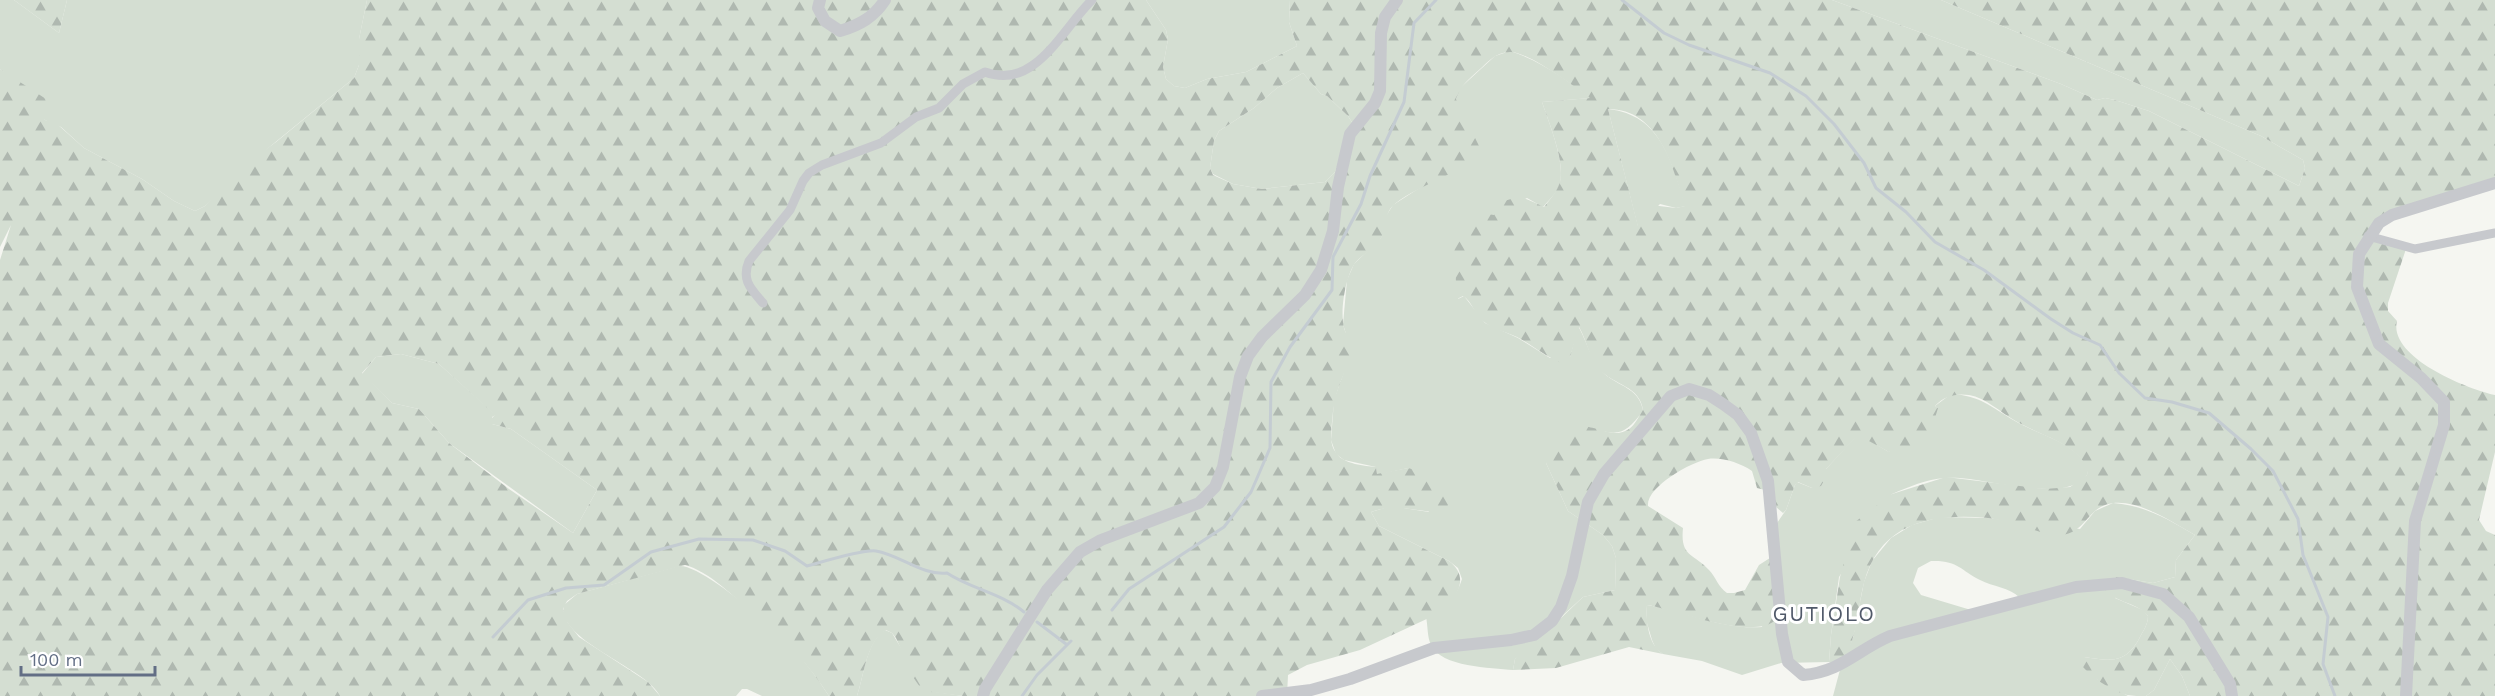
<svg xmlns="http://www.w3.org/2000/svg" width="2495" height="696" font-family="'Work Sans',sans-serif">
<defs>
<pattern id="forest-firs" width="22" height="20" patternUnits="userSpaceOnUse" patternTransform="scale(1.5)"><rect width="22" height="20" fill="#d4ded2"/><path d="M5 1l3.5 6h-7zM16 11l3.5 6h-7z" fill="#afb8b0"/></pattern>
</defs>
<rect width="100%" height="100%" fill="#f5f6f1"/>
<path fill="#d4ded2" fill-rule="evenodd" d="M 0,0 L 14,0 L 59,33 L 67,0 L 367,0 L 359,39 L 359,65 L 354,78 L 267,149 L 205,206 L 195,211 L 174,201 L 142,179 L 84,148 L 61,127 L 45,120 L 13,80 L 0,69 Z
M 1146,0 L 1290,0 L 1289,22 L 1297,46 L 1246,72 L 1207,79 L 1185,88 L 1174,86 L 1166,79 L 1163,67 L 1168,39 L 1166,30 Z
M 1832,0 L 1941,0 L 2261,136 L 2303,160 L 2305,168 L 2299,186 L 2149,111 L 2115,100 L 2105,98 L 2097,100 L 2061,84 Z
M 1510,51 C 1539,60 1567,80 1591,98 L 1542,102 C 1549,123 1565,161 1560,183 C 1557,193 1550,199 1543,207 L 1527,198 L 1494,215 L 1458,299 L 1464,296 L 1485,323 L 1518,338 L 1550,358 L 1570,357 L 1578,326 C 1588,343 1591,363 1607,376 C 1622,387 1640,390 1643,411 C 1625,435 1618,437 1589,427 L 1546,463 L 1568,511 L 1603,535 L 1612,546 L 1616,558 L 1615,590 L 1583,597 L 1515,659 L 1513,670 C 1491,668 1441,667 1431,645 C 1427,637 1428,626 1426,617 C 1443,610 1457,597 1462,579 L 1458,568 L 1449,561 L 1379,526 L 1371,512 L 1391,506 L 1429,512 L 1408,468 L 1377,475 L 1376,467 L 1344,460 L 1336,454 L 1331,440 L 1334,400 L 1345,369 L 1346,334 L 1343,324 L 1347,280 L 1354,264 L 1381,238 L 1386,216 L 1393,205 L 1421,187 L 1459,109 L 1456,99 L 1459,89 L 1495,56 Z
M 1303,73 L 1321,94 L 1327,96 L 1348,116 L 1353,124 L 1335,172 L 1325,182 L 1262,189 L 1233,184 L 1213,174 L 1210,168 L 1214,141 L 1219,131 L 1254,108 L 1277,88 Z
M 1608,109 C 1662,115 1671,162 1686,206 L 1676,208 L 1660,204 L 1638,227 Z
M 401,354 L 439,364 L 496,415 L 492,417 L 492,424 L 511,429 L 597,490 L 573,533 L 449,443 L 419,409 L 392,403 L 362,374 L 376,357 Z
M 1951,394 C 1982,396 1989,406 2015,421 C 2043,437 2068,439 2089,467 L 2087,475 C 2063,507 1980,474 1945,478 C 1926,479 1909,487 1892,494 L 1839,577 L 1831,635 L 1829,662 L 1781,663 L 1742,675 L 1702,661 L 1663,654 L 1656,649 L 1652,640 L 1647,623 L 1647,605 C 1686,611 1721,630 1762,627 L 1777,523 L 1786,510 L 1795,485 L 1797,482 L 1812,488 L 1826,469 L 1858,434 L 1889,452 L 1938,408 L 1935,406 Z
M 2113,503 C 2144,505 2168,519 2195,535 L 2176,560 L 2175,577 L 2153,583 L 2116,577 L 2115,598 L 2143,610 L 2148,616 C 2148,625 2143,631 2139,639 C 2125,664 2110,661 2084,657 L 2097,679 L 2128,696 L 1833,696 L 1841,666 L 1853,638 L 1864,582 L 1872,561 L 1891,538 L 1912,525 L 1940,517 L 1988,518 L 2080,529 L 2095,511 ZM 1931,561 C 1958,560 1960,570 1980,580 C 1993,587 2009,587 2020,598 L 1971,610 L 1921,595 L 1913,583 L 1918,568 Z
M 679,566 C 702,564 776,629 793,648 C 806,663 818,679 829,696 L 762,696 L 747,689 L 742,689 L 736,696 L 660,696 C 647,668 555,640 564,605 L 577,594 Z
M 885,630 L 892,633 L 901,648 L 936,692 L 963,696 L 857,696 C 864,676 866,642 885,630 Z
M 2170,659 L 2182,676 L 2190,696 L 2146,696 L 2154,690 Z"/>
<path fill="url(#forest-firs)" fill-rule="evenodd" d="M 14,0 L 67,0 L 59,33 Z
M 367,0 L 1146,0 L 1166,30 L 1168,39 L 1163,67 L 1166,79 L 1174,86 L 1185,88 L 1207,79 L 1246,72 L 1297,46 L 1289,22 L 1290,0 L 1832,0 L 2061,84 L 2097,100 L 2105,98 L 2115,100 L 2149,111 L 2299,186 L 2305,168 L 2303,160 L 2261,136 L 1941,0 L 2495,0 L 2495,179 L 2425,200 L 2371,232 L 2407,246 L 2388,303 L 2388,311 L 2397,321 C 2388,357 2467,389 2495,395 L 2495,452 L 2479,520 L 2486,531 L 2495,535 L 2495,696 L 2190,696 L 2182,676 L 2170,659 L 2154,690 L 2146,696 C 2140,696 2133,696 2127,695 C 2110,690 2089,676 2079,662 L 2084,657 C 2110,661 2125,664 2139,639 C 2143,631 2148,625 2148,616 C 2136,601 2111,603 2102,585 L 2104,580 L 2116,577 L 2153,583 L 2175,577 L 2176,560 L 2195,535 C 2170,521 2122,487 2095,511 C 2084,521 2079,532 2063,535 C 2045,537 2009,520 1988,518 C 1933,513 1880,522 1864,583 C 1859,601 1859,619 1853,637 C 1851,647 1845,657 1841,666 L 1829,662 L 1831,635 L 1840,577 L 1855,522 L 1892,494 L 1946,477 L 2045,489 L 2070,487 L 2087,475 L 2088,467 C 2068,439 2042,437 2014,420 C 2000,412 1986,398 1969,395 C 1956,393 1944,396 1935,406 L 1938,408 L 1928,441 L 1889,452 L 1858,435 L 1826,469 L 1826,477 L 1821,486 L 1812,488 L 1798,482 L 1795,485 L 1786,510 L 1783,513 L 1776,507 L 1773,492 L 1757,488 L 1752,471 C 1740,463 1722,457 1708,459 C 1691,462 1646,487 1648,506 L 1683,528 C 1680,557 1693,553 1709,570 C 1716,577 1718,587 1727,593 L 1734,593 L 1745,590 L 1759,565 L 1773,556 L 1777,619 C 1753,642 1678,610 1647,605 C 1646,622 1648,644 1663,654 L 1629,647 L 1556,668 L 1513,670 L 1515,659 L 1522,649 L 1560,619 L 1583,597 L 1615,590 L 1616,558 L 1612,546 L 1603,535 L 1568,511 L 1546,463 C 1550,446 1569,424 1589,427 C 1602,429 1616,438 1629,429 C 1635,425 1639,416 1643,410 C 1640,386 1614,385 1600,370 C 1589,359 1587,340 1579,327 L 1570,357 L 1561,363 C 1545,356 1532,345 1517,337 C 1506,332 1492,329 1483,321 C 1474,314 1472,301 1463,296 L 1457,299 L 1453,231 L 1487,214 L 1494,215 L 1499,203 C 1521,194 1524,198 1544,207 C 1550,199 1557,192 1560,182 C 1565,161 1549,123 1542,102 L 1590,98 C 1575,87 1527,51 1510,52 C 1496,52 1488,62 1479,70 C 1469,79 1460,86 1456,99 L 1479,146 L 1478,155 C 1455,176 1421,184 1396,203 C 1384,212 1387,224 1382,236 C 1378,246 1363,254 1356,262 C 1345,275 1338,318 1346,333 C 1349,338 1354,343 1358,347 C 1343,372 1334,393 1332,422 C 1331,433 1329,445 1337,454 C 1344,464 1365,466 1376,467 L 1377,474 L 1408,468 L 1447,479 C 1453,489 1451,503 1444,512 C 1417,513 1398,502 1371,512 L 1379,526 L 1449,561 C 1474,580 1452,605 1431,617 L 1360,650 L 1307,665 L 1288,675 L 1287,696 L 963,696 L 931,692 L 920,687 L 913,677 L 896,638 L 892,633 L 886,630 C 866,642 864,676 857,696 L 829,696 C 803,655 778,635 743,604 C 726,590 707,571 685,565 L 577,594 L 567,601 L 563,609 L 568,623 L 579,637 L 648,682 L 660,696 L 0,696 L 0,260 L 11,225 L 0,247 L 0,69 L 46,99 L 43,115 L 45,120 L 56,123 L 84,148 L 142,179 L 174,201 L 195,211 L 205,206 L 239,169 L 276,142 L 354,78 L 359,65 L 359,39 ZM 1303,73 L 1321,94 L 1327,96 L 1348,116 L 1353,124 L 1335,172 L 1325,182 L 1262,189 L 1233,184 L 1213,175 L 1210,168 L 1214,141 L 1219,131 L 1254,108 L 1277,88 ZM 1608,109 C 1659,109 1673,167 1685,206 L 1676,208 L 1651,205 L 1645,211 L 1638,226 ZM 401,354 L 439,364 L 495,415 L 491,419 L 492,424 L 511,429 L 597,490 L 573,533 L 509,489 L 449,443 L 419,409 L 392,403 L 362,373 L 376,357 Z"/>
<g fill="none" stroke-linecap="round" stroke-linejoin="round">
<path stroke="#c4ccd2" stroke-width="3" d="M 1622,0 L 1664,33 L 1689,45 L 1770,73 L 1806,96 L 1834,124 L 1864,163 L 1876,188 L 1906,212 L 1935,242 L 1984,270 L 2051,319 L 2073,333 L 2100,345 L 2119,373 L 2145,398 L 2172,402 L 2209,413 L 2251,449 L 2273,471 L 2298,519 L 2303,555 L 2328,617 L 2323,664 L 2335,696
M 1112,610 L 1129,589 L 1224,527 L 1251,492 L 1270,448 L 1271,382 L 1290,347 L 1332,290 L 1333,257 L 1361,204 L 1370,176 L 1404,102 L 1414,23 L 1436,0
M 1037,622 L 1066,644
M 493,637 L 528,600 L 566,588 L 604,585 L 651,552 L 699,539 L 753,540 L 785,551 L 807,566 C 822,562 864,549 876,551 C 900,555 923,576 947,573 C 971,589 1001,593 1024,612
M 1022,696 L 1037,675 L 1071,641"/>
<path stroke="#c7c9cd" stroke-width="9" d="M 2368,236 L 2415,249 L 2495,233
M 763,303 C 751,289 741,280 749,261 L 790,210 L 803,181 L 809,173 L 822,165 L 881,143 L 916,117 L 939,108 L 963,84 L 985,72 C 1035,91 1062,29 1092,0"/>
<path stroke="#c7c9cd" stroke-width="12" d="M 820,0 L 818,8 L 825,21 L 840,31 C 860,25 874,17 885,0
M 983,696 L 985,689 L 1047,590 L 1080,552 L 1101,540 L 1199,503 L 1215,487 L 1223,467 L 1240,377 L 1248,356 L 1262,337 L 1305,295 L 1321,270 L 1333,231 L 1338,187 L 1350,134 L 1375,103 L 1380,91 L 1381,33 L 1385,17 L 1397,0
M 1262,696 L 1311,690 L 1350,679 L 1434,648 L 1511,640 L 1534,635 L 1552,621 L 1561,607 L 1572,576 L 1588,502 L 1604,474 L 1671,396 L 1689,389 L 1709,395 L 1723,404 L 1738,415 L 1751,433 L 1768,481 L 1782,634 L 1788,662 L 1803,675 C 1841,672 1857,650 1890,636 L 2076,587 L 2122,583 L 2163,594 L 2189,617 L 2230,684 L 2232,696
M 2406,696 L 2415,521 L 2444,425 L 2444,402 L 2421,378 L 2379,344 L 2357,287 L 2359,254 L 2379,223 L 2392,215 L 2495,183"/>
</g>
<g text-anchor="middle" stroke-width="6" stroke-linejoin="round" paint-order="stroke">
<g font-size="21" letter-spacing="1.5" fill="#505969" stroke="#fff">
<text x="1824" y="621">GUTIOLO</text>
</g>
</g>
<path d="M21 666v9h134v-9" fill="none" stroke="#626e85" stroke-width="3"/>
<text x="30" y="666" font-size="18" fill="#626e85" stroke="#ffffff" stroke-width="4.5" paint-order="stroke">100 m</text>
</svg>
